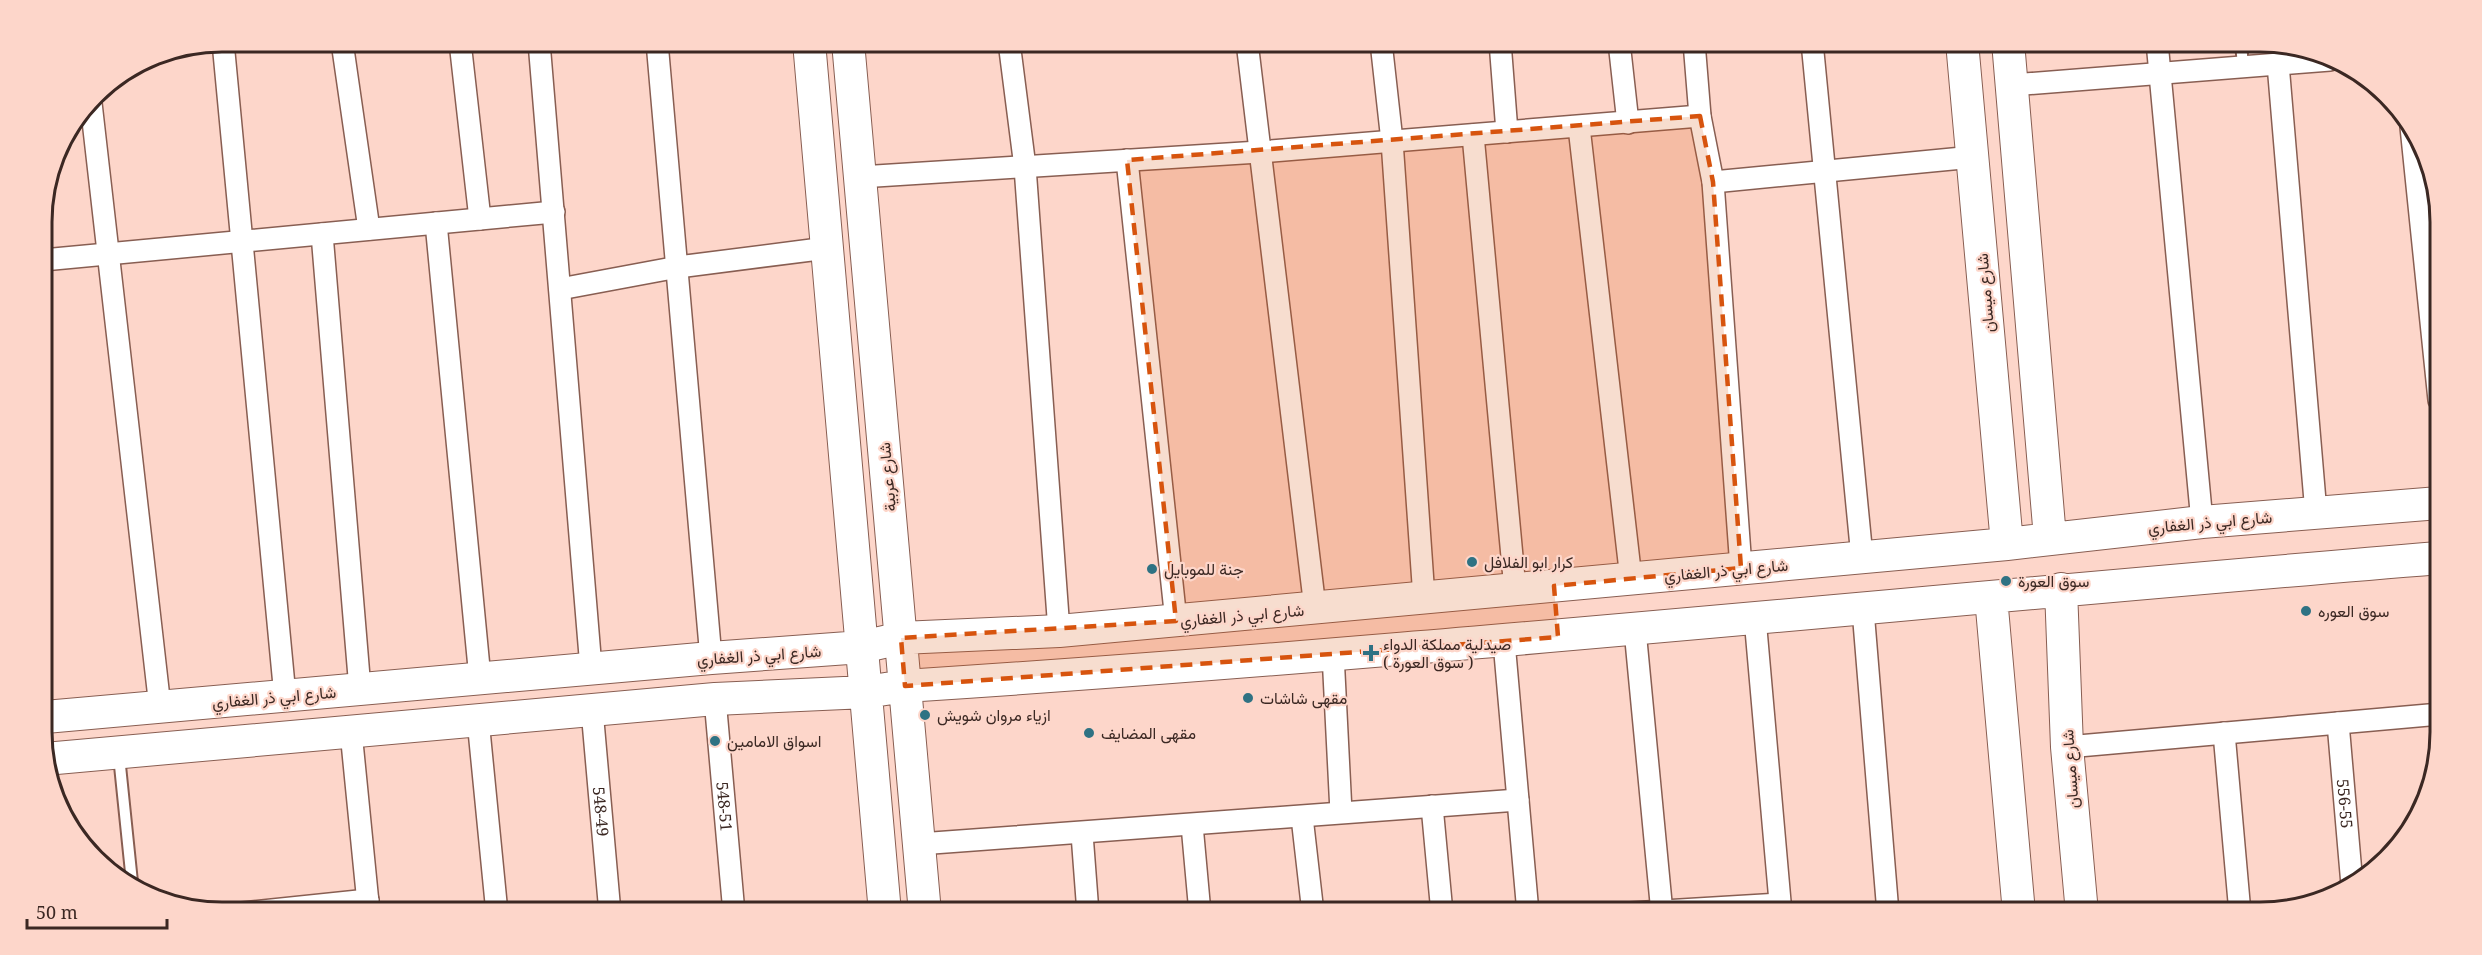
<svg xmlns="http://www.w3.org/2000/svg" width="2482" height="955" font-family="'Noto Serif',Vazirmatn,serif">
<rect width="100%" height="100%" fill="#fdd6ca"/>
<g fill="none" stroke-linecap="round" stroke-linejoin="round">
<g stroke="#885e52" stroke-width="14">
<path id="lane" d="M 2241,42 L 2243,67
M 119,756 L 132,882"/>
</g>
<g stroke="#885e52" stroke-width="24">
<g id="street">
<path d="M 223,42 L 285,696"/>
<path d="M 342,42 L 369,229"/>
<path d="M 460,42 L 480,219"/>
<path d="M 539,42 L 591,668"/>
<path d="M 657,42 L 711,658"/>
<path d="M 1009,42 L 1025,167 L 1059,631"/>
<path d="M 1247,42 L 1315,608"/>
<path d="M 1381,42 L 1392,141 L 1424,598"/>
<path d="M 1500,42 L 1507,132"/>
<path d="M 1619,42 L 1628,123"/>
<path d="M 1694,42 L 1700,116 L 1713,182 L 1741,568"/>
<path d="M 1812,42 L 1862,557"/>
<path d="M 2157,42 L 2202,522"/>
<path d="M 2278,64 L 2316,513"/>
<path d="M 2012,85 L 2330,60"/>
<path d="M 91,103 L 160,707"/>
<path d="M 1579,127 L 1631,579"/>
<path d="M 2411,127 L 2439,400"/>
<path d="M 1473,135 L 1515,589"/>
<path d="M 1127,160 L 1176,621"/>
<path d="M 860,177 L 1259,152 L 1700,116"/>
<path d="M 1713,182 L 1973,157"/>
<path d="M 436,223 L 480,678"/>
<path d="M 322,234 L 360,689"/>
<path d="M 43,260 L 554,212"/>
<path d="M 560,289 L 678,267 L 827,248"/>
<path d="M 1863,610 L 1888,913"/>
<path d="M 1755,618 L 1781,913"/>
<path d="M 1635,630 L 1662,913"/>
<path d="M 1504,642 L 1528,913"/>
<path d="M 1333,654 L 1341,812"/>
<path id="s1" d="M 715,699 L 734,913"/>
<path id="s2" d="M 592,710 L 610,913"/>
<path d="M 478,720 L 497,913"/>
<path id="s3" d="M 2338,723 L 2352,885"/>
<path d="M 351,732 L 369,913"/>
<path d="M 2224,733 L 2240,913"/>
<path d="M 2067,747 L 2440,714"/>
<path d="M 1432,806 L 1442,913"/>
<path d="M 1302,817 L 1313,913"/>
<path d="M 1192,825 L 1200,913"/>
<path d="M 1082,834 L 1088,913"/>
<path d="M 919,844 L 1518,800"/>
<path d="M 242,913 L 368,900"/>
<path d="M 1630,913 L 1780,904"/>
</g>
</g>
<g stroke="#885e52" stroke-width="34">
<path id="secondary" d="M 809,42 L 885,913
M 848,42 L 925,913
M 1962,42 L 2007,544
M 2008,42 L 2050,538
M 2061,589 L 2067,747 L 2082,913
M 1991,597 L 2019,913
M 45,717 L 711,658 L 862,647 L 901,638 L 1059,631 L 2007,544 L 2202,522 L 2439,503
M 45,759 L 715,699 L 866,692 L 905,686 C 1417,653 1928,600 2439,558"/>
</g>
<use href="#lane" stroke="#fff" stroke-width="10"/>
<use href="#street" stroke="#fff" stroke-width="21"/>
<use href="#secondary" stroke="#fff" stroke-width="32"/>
</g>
<path fill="#d7540e" fill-opacity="0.2" stroke="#d7540e" stroke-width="4.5" stroke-dasharray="12 8" stroke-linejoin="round" d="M 1700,116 L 1713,182 L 1741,568 L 1554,586 L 1558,637 L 905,686 L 901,638 L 1176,621 L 1127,160 Z"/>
<g fill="#2f7283" stroke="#fdd6ca" stroke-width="2">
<circle cx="1472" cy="562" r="6"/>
<circle cx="1152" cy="569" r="6"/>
<circle cx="2006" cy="581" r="6"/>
<circle cx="2306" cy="611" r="6"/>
<path d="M1368 644h6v6h6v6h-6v6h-6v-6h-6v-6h6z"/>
<circle cx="1248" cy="698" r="6"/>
<circle cx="925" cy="715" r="6"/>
<circle cx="1089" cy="733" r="6"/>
<circle cx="715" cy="741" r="6"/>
</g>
<g text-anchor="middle" stroke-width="4.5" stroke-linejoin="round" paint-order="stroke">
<g font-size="16" fill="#3b2823" stroke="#fdd6ca">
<text transform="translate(1985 293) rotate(-95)" y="6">شارع ميسان</text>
<text transform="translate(887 477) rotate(-95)" y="6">شارع عربية</text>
<text transform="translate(2210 522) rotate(-5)" y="6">شارع ابي ذر الغفاري</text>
<text transform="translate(1726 570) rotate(-5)" y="6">شارع ابي ذر الغفاري</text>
<text transform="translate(1242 615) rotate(-5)" y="6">شارع ابي ذر الغفاري</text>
<text transform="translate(759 655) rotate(-4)" y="6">شارع ابي ذر الغفاري</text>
<text transform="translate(274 697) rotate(-5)" y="6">شارع ابي ذر الغفاري</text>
<text transform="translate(2070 769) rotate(-94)" y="6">شارع ميسان</text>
<text dy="6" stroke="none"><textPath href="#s3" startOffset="81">556-55</textPath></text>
<text dy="6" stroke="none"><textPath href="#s1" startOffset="108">548-51</textPath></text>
<text dy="6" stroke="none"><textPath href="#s2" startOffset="102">548-49</textPath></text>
</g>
<g font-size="16" fill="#3b2823" stroke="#fdd6ca" text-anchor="start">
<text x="1484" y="568">كرار ابو الفلافل</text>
<text x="1164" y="575">جنة للموبايل</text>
<text x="2018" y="587">سوق العورة</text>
<text x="2318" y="617">سوق العوره</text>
<text x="1383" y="650">صيدلية مملكة الدواء<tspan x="1383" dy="18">( سوق العورة )</tspan></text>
<text x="1260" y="704">مقهى شاشات</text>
<text x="937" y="721">ازياء مروان شويش</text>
<text x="1101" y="739">مقهى المضايف</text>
<text x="727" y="747">اسواق الامامين</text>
</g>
</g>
<path d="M0 0H2482V955H0ZM222 52H2260A170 170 0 0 1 2430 222V732A170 170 0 0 1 2260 902H222A170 170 0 0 1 52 732V222A170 170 0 0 1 222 52Z" fill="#fdd6ca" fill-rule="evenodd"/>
<path fill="none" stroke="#3b2823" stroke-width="3" d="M222 52H2260A170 170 0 0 1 2430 222V732A170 170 0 0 1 2260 902H222A170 170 0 0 1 52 732V222A170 170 0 0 1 222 52Z"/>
<path d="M27 919v9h140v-9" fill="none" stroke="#3b2823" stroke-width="3"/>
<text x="36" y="919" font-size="18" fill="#3b2823" stroke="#fdd6ca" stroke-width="4.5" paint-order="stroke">50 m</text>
</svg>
